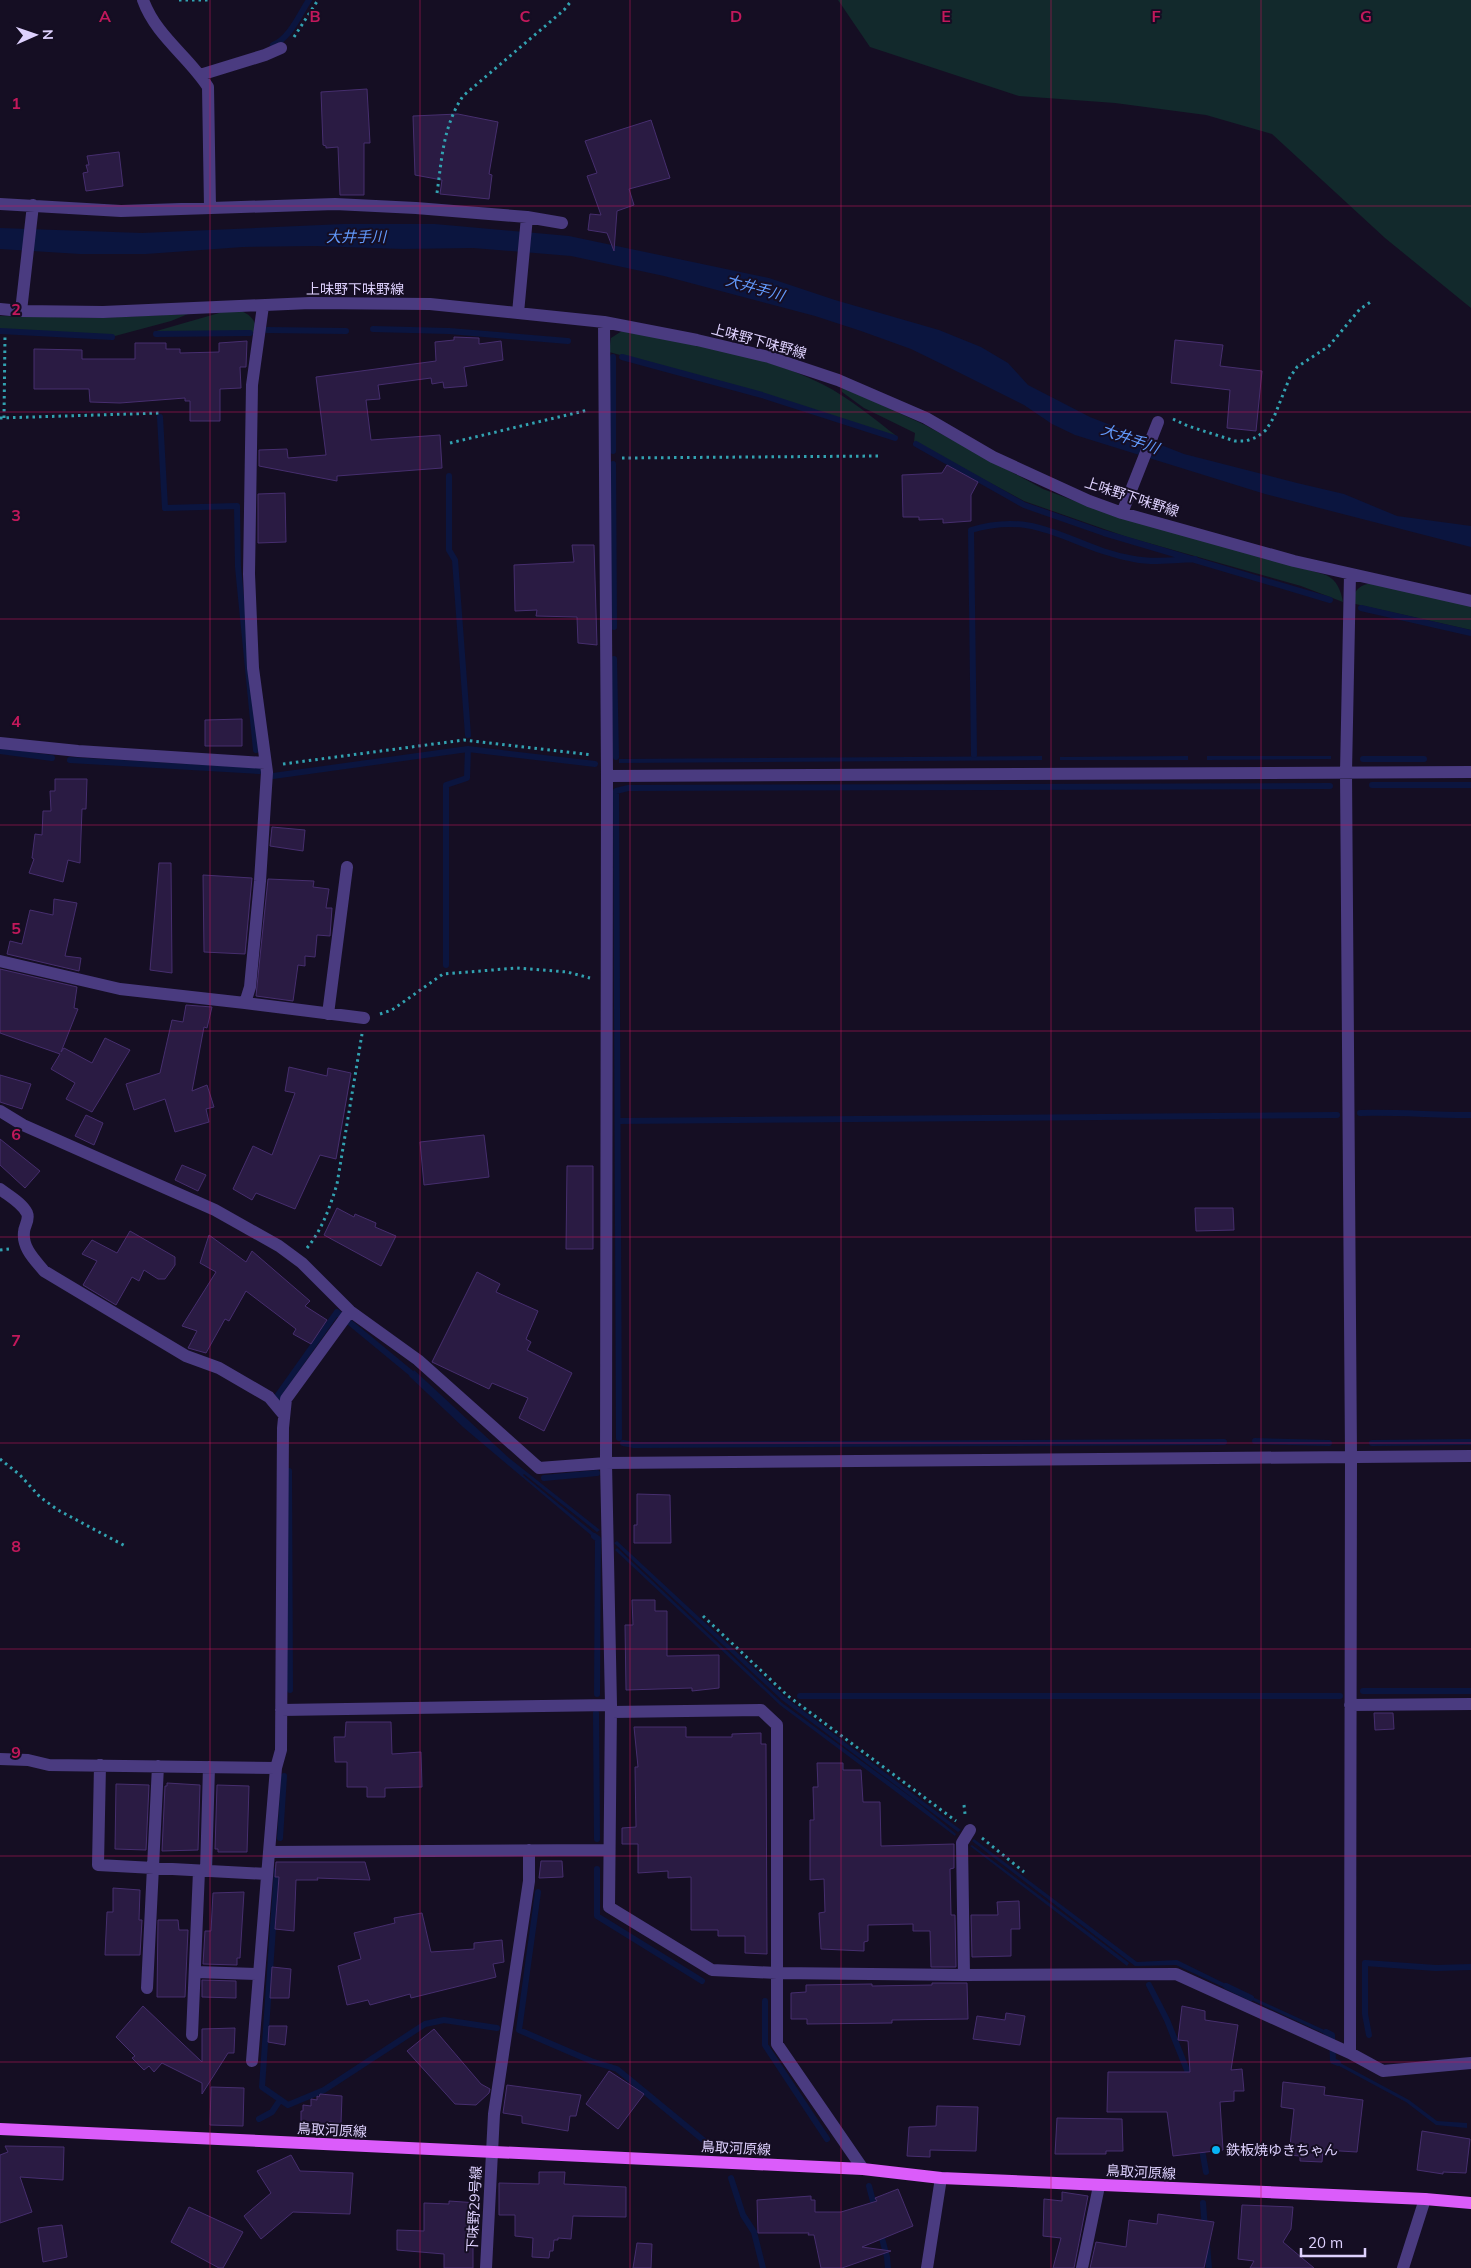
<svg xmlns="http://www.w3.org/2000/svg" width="1471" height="2268" font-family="Mulish,'Noto Sans JP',sans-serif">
<rect width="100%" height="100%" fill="#150e23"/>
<path fill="#12292c" d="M 838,0 L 1471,0 L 1471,308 L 1385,238 L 1272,134 L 1206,115 L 1115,103 L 1019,96 L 870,47 Z
M 239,310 C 251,315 255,319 257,332 L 153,332 L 226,311 Z
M 188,314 L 171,321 L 115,336 L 0,329 L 0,316 L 98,318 Z
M 622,331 C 689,344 762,353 822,384 C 850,398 874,419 898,437 L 749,390 L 609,352 L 611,338 Z
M 841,386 L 925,425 L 1043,489 L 1096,509 L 1326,575 C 1337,580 1341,591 1343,602 L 1301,586 L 1127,537 L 1024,501 L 914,442 L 915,433 L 864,408 L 842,392 Z
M 1371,583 L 1471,606 L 1471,630 L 1351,603 C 1355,590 1358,586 1371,583 Z"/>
<path fill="#0b153f" d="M 343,224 L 435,224 L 569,236 L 769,278 L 835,300 L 939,330 L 981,347 L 1008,363 L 1028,385 L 1090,417 L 1184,454 L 1297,483 L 1344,494 L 1397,516 L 1471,526 L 1471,547 L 1265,494 L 1075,435 L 1052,424 L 1024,405 L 952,369 L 911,349 L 861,331 L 815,316 L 664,276 L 571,256 L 473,248 L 403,249 L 315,246 L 243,247 L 146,254 L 80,254 L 0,249 L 0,228 L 142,233 Z
M 1042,756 L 1042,760 L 619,763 L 619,759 Z
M 1188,756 L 1188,760 L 1060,760 L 1060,757 Z
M 1207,756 L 1331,756 L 1331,759 L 1207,760 Z
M 414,1370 L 509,1458 L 600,1530 L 597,1532 L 524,1474 L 523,1475 L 600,1538 L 598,1541 L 463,1427 L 409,1376 Z
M 617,1541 L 785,1697 L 961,1830 L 958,1832 L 782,1700 L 614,1543 Z
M 617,1548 L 782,1703 L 912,1798 L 956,1834 L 955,1836 L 780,1705 L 615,1550 Z
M 974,1839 L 1137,1962 L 1177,1960 L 1234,1988 L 1234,1992 L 1176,1965 L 1135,1966 L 972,1841 Z
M 972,1845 L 1129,1963 L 1127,1966 L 970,1846 Z
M 1246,1994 L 1333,2034 L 1331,2037 L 1243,1996 Z
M 1331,2058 L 1409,2100 L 1437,2121 L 1467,2123 L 1467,2128 L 1436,2125 L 1406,2102 L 1330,2061 Z"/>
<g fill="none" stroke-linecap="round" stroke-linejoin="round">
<path stroke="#0b153f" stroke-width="6" d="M 273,45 C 290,38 299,15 309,0
M 373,329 L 449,331 L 568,341
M 267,330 L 346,331
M 0,331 L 112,337
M 156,334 L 250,333
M 622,357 L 762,395 L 895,438
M 160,417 L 165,508 L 237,506 L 238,567 L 256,750
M 916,444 L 1024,505 L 1104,533 L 1330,600
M 613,451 L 613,357
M 613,464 L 614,627
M 449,476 L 449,550 L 455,560 L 468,735
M 1361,608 L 1471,633
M 614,659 L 616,757
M 0,751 L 52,758
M 974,755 L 971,530 C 1041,509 1070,548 1134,559 C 1154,563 1175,560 1195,559
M 1363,759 L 1424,759
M 70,760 L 259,771
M 273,776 L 468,749 L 595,764
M 1372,785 L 1471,785
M 446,965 L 446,785 L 467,778 L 468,749
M 1360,1113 C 1397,1112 1434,1115 1471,1115
M 618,1121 L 1337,1115
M 284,1405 L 278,1395 L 337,1312 L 417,1378
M 619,1438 L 616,791 L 628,788 L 1330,786
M 1255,1441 L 1329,1443
M 623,1443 L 634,1445 L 1224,1442
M 1372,1443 L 1471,1442
M 289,1471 L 290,1690
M 544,1478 L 597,1473
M 594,1536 L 598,1539 L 597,1694
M 1363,1691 L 1471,1691
M 800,1696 L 1340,1696
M 596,1713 L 597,1839
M 280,1838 L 284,1776
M 597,1869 L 597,1916 L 702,1981
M 277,1870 L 262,2087 L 288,2105 L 324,2090 L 425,2024 L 444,2020 L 497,2028
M 538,1892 L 519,2030 L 591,2061 L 617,2069 L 708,2144
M 1149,1985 L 1167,2020 L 1191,2080
M 1226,1986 L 1251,1998
M 765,2001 L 765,2045 L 827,2139
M 1326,2032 L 1332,2035 L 1333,2061 L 1338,2063
M 1369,2035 L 1365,2014 L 1365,1963 L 1436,1968 L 1471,1967
M 259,2119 L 272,2112 L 280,2100
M 1201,2144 L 1206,2172
M 731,2178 L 743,2215 L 754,2232 L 763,2268
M 869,2186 L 875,2209
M 1203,2203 L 1205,2229
M 880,2231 L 887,2257 L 888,2268
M 1207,2244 L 1209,2268"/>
</g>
<path fill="#2a1b43" stroke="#462e6e" d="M 367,89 L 370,143 L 364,143 L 364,195 L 340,195 L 338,147 L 326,148 L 326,146 L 323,145 L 321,92 Z
M 458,114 L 498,122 L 489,174 L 492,175 L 489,199 L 440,194 L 442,180 L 415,175 L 413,116 Z
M 651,120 L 670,178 L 629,189 L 634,205 L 617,211 L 614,251 L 607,233 L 588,230 L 590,214 L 601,215 L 587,176 L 597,173 L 585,141 Z
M 119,152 L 123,186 L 86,191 L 83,173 L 88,172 L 86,165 L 89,165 L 87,156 Z
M 454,337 L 479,338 L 479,344 L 501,341 L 503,360 L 464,367 L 467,386 L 444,388 L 443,382 L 432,384 L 431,378 L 378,385 L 380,399 L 366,400 L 371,440 L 440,435 L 442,468 L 337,476 L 337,481 L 259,466 L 259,450 L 287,449 L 288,458 L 326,455 L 316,377 L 436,361 L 435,342 L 454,340 Z
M 1175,340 L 1223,345 L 1220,366 L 1262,371 L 1256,431 L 1227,428 L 1230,390 L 1171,383 Z
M 247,341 L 246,367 L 240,367 L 241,388 L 220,389 L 220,421 L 190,421 L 190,401 L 185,401 L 185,398 L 120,403 L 90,402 L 89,389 L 34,389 L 34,349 L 82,350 L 82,359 L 135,359 L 135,343 L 166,343 L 166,349 L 180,349 L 180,353 L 219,352 L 219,343 Z
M 947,465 L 978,482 L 971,495 L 971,521 L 943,523 L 943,519 L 919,520 L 919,517 L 903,517 L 902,475 L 942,473 Z
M 285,493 L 286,542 L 258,543 L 258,494 Z
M 572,545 L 594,545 L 597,645 L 578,643 L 577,617 L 536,616 L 537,610 L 515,611 L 514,565 L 574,562 Z
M 242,719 L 242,746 L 205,746 L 205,720 Z
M 55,779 L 87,779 L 86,809 L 82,809 L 80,863 L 68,860 L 63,882 L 29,873 L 34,859 L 32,858 L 35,834 L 42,835 L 43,811 L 51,811 L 50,791 L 55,791 Z
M 272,827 L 305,830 L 303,851 L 270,846 Z
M 159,863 L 171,863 L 172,973 L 150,970 Z
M 203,875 L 252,878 L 245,954 L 204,952 Z
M 268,879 L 314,881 L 313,887 L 329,889 L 326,908 L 332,908 L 330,936 L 317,935 L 315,957 L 305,956 L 305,966 L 298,965 L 293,1001 L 256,996 Z
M 54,899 L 77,903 L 65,956 L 81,958 L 79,971 L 7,954 L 10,941 L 22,944 L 30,910 L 53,915 Z
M 0,969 L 77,987 L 74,1008 L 78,1009 L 61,1052 L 64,1048 L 92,1063 L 105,1038 L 130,1050 L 92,1112 L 66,1099 L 75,1083 L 51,1069 L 60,1054 L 0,1033 Z
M 186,1005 L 212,1007 L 207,1028 L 204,1027 L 192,1091 L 207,1085 L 214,1107 L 206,1109 L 209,1122 L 175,1132 L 165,1099 L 134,1110 L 126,1084 L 160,1073 L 172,1020 L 183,1022 Z
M 289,1067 L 327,1076 L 328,1068 L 351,1073 L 336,1159 L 320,1155 L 295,1209 L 256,1193 L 252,1200 L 233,1189 L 253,1146 L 272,1155 L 295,1093 L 285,1091 Z
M 0,1075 L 31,1084 L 22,1109 L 0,1102 Z
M 86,1115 L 103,1123 L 94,1145 L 75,1136 Z
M 484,1135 L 489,1177 L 424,1185 L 420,1142 Z
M 0,1139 L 40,1171 L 25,1188 L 0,1165 Z
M 182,1165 L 206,1175 L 198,1191 L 175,1180 Z
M 567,1166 L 593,1166 L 593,1249 L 566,1249 Z
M 337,1208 L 354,1217 L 355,1214 L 376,1223 L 375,1227 L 396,1236 L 381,1266 L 324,1235 Z
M 1195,1208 L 1233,1208 L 1234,1230 L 1196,1231 Z
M 130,1231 L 175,1257 L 175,1265 L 165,1279 L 158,1279 L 144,1270 L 139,1281 L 132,1277 L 116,1305 L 83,1285 L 97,1261 L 82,1254 L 92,1240 L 117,1253 Z
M 209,1235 L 246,1262 L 252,1251 L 310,1301 L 305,1306 L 327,1320 L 311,1344 L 293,1334 L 296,1329 L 246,1291 L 229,1321 L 225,1319 L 206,1353 L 188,1348 L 197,1331 L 182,1326 L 216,1272 L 200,1263 Z
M 477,1272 L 500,1284 L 496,1292 L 538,1311 L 526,1339 L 531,1342 L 527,1350 L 572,1373 L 544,1431 L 519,1418 L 528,1398 L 492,1383 L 489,1389 L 432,1362 Z
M 637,1494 L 670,1495 L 671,1543 L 634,1543 L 634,1525 L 637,1525 Z
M 632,1600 L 655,1600 L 655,1611 L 667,1611 L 667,1656 L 719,1655 L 719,1688 L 692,1691 L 692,1688 L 626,1690 L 625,1625 L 633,1625 Z
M 1374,1713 L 1393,1713 L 1394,1729 L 1375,1730 Z
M 346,1722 L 391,1722 L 392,1754 L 421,1752 L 422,1787 L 385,1788 L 385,1797 L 367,1797 L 367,1787 L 347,1787 L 347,1762 L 335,1762 L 334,1737 L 345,1737 Z
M 634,1727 L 686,1727 L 686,1737 L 732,1737 L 732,1734 L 761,1733 L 761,1744 L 766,1744 L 767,1954 L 745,1953 L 745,1936 L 718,1936 L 718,1930 L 691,1930 L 691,1877 L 668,1878 L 668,1871 L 638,1873 L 638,1844 L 622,1844 L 622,1828 L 636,1827 L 635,1767 L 638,1767 Z
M 817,1763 L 843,1763 L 843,1770 L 861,1770 L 863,1802 L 880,1802 L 881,1846 L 954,1844 L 954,1868 L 950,1869 L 951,1915 L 955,1915 L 956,1967 L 931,1967 L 930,1931 L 913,1931 L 913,1924 L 868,1925 L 868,1941 L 864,1942 L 864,1951 L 821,1949 L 819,1913 L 825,1912 L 824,1879 L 810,1880 L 810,1820 L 814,1820 L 813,1787 L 818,1787 Z
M 167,1783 L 200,1785 L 198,1850 L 162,1851 L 165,1786 L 167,1786 Z
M 116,1784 L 149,1785 L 146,1850 L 115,1849 Z
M 217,1785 L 249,1786 L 247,1852 L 218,1852 L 218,1849 L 215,1849 Z
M 541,1861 L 562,1861 L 563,1877 L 539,1878 Z
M 276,1862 L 365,1862 L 370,1880 L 317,1878 L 318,1880 L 296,1880 L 294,1931 L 275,1929 L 279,1877 L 275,1877 Z
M 113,1888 L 140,1890 L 139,1920 L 142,1920 L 140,1955 L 105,1955 L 107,1912 L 113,1912 Z
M 244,1892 L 240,1958 L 237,1958 L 237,1965 L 203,1964 L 205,1931 L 211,1931 L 213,1893 Z
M 1019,1901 L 1020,1929 L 1011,1929 L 1011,1956 L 972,1957 L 971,1915 L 998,1915 L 997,1902 Z
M 422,1913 L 431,1952 L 474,1949 L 474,1943 L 502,1940 L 504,1962 L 493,1964 L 496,1977 L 411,1998 L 410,1994 L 370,2005 L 368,2000 L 347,2005 L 338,1966 L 361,1959 L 354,1933 L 395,1923 L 394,1918 Z
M 158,1920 L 178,1920 L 179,1930 L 188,1930 L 185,1997 L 157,1997 Z
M 272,1967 L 291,1969 L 289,1998 L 270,1998 Z
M 202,1980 L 236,1981 L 236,1998 L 202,1997 Z
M 932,1983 L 967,1983 L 968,2019 L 892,2020 L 892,2023 L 807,2024 L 807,2019 L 791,2019 L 791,1993 L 806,1992 L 806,1985 L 872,1984 L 872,1986 L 932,1985 Z
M 143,2006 L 202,2062 L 202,2029 L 235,2028 L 234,2053 L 228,2053 L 202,2094 L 202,2083 L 162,2063 L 154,2072 L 149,2066 L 144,2070 L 132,2058 L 135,2056 L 116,2037 Z
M 1182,2006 L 1205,2011 L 1205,2020 L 1238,2025 L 1231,2070 L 1242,2069 L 1244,2091 L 1234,2091 L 1234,2101 L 1220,2102 L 1223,2150 L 1173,2156 L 1167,2112 L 1107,2112 L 1108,2072 L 1190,2072 L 1188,2041 L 1178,2040 Z
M 1006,2013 L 1025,2016 L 1020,2045 L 973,2039 L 977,2016 L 1005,2020 Z
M 269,2026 L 287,2026 L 285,2045 L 268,2042 Z
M 434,2029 L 481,2084 L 490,2089 L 489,2093 L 476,2105 L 455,2104 L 407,2051 Z
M 609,2071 L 644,2094 L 618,2129 L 586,2104 Z
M 1283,2082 L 1325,2087 L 1324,2095 L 1363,2100 L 1357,2152 L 1323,2150 L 1322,2162 L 1300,2161 L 1300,2156 L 1289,2155 L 1294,2109 L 1281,2107 Z
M 507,2085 L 581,2095 L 576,2116 L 570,2116 L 568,2131 L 522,2123 L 522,2116 L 503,2113 Z
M 211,2087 L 244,2088 L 243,2126 L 210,2125 Z
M 320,2094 L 342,2096 L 341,2123 L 329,2122 L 329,2128 L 301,2128 L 301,2111 L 303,2111 L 303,2105 L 311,2106 L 311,2099 L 317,2100 L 317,2096 L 319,2097 Z
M 937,2106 L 978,2107 L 976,2151 L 930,2150 L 930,2157 L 907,2156 L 909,2127 L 936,2126 Z
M 1057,2118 L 1122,2119 L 1123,2151 L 1106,2151 L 1106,2154 L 1055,2154 Z
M 1422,2131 L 1470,2139 L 1466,2173 L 1443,2172 L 1443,2174 L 1417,2170 Z
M 5,2146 L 64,2147 L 63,2180 L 20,2177 L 32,2212 L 0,2223 L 0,2155 L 8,2152 Z
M 291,2155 L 300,2171 L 353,2173 L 350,2214 L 293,2212 L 261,2239 L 244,2216 L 271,2193 L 257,2171 Z
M 539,2172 L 565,2172 L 564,2184 L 626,2187 L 626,2217 L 573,2216 L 571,2239 L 558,2238 L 558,2240 L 554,2240 L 553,2251 L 550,2251 L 549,2258 L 532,2257 L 533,2238 L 515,2236 L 515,2215 L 499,2215 L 499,2183 L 539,2184 Z
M 898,2189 L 913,2226 L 862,2247 L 891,2251 L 842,2268 L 821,2268 L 814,2235 L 808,2235 L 809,2233 L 758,2233 L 757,2200 L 811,2196 L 811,2200 L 815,2200 L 815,2212 L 841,2212 L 877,2201 L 875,2198 Z
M 1062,2192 L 1088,2196 L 1074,2268 L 1053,2268 L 1061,2238 L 1043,2236 L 1044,2199 L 1062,2201 Z
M 449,2201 L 478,2203 L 478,2236 L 473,2236 L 473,2268 L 444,2268 L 444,2254 L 397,2250 L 397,2230 L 424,2231 L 424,2203 L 449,2204 Z
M 1242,2205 L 1293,2207 L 1291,2229 L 1283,2242 L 1314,2268 L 1250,2268 L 1254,2261 L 1238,2259 Z
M 189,2207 L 243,2232 L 223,2268 L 219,2268 L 171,2242 Z
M 1158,2214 L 1214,2222 L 1204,2268 L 1090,2268 L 1096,2242 L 1126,2247 L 1129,2220 L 1157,2224 Z
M 62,2225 L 67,2257 L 43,2262 L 38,2228 Z
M 637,2243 L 652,2244 L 651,2268 L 633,2268 Z"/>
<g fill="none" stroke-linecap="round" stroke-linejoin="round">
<path stroke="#32a2b1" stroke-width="3" stroke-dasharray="2.5 4" stroke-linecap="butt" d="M 179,0 L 211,0
M 294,37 L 318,0
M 437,193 C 442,158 443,126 463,96 L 564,10 L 572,0
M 0,418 L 161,413
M 4,418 L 5,335
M 1173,419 L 1188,426 L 1235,441 L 1246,441 L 1257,437 L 1266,430 L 1274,417 L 1290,377 L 1297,367 L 1329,346 L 1360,309 L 1372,301
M 450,443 L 588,410
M 622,458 L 879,456
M 283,764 L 464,740 L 592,755
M 380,1014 L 392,1010 L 443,974 L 517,968 L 567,972 L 590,978
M 307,1248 C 322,1230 330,1207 337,1184 L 362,1034
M 0,1250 L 9,1249
M 0,1459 L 20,1475 L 40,1497 L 58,1510 L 127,1547
M 703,1616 L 788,1696 L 956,1821
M 964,1805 L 965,1814
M 982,1838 L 1024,1872"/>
<path stroke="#4a3b80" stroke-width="12" d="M 143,0 C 156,36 188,56 208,87 L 210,208
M 200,75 L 265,55 L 281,48
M 0,204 L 121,211 L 335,204 L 416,208 L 527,217 L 562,223
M 0,309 L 21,311 L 103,312 L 310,303 L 430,304 L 604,322 L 697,340 L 769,357 L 838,380 L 926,418 L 993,457 L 1089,501 L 1122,513 L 1294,561 L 1471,601
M 21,311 L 33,205
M 518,313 L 527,217
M 604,322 L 607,776 L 606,1463 L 611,1705 L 609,1907 L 712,1970 L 777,1973 L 964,1975 L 1176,1974 L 1350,2053 L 1383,2071 L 1471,2063
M 1122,513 L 1158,422
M 0,743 L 78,751 L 265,763
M 607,776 L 1471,772
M 0,961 L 120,989 L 245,1003 L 250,987 L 260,881 L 267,772 L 253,668 L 249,574 L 252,385 L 263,306
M 245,1003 L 364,1018
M 328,1014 L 347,867
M 0,1111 L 23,1125 L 215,1210 L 279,1246 L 302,1263 L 350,1311 L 418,1360 L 539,1468 L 606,1463 L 1471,1456
M 0,1189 C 9,1196 22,1203 27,1213 C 30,1220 24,1226 24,1232 C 22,1248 35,1260 44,1271 L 186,1356 L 219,1368 L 269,1397 L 284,1415
M 1350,1705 L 1471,1704
M 281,1710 L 611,1705
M 611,1712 L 761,1710 L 777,1725 L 777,2044 L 863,2169
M 0,1759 L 28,1760 L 49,1765 L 276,1768
M 100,1765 L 98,1865 L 267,1874
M 269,1852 L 276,1768 L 281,1750 L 283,1428 L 286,1399 L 350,1311
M 206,1871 L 209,1767
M 196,1972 L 259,1974
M 964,1975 L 962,1843 L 970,1830
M 147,1988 L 158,1766
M 192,2035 L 199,1871
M 1350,2053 L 1351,1456 L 1346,772 L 1350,574
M 252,2061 L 269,1852 L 608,1850
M 486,2268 L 494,2114 L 529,1881 L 529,1850
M 927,2268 L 941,2178
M 1082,2268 L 1099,2186
M 1403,2268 L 1425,2199"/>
<path stroke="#db5cfa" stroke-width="12" d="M 0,2129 L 863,2169 L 941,2178 L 1425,2199 L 1471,2203"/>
</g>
<path fill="none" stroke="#c2185b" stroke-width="1" stroke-opacity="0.55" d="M 210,0 L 210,2268M 420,0 L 420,2268M 630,0 L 630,2268M 841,0 L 841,2268M 1051,0 L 1051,2268M 1261,0 L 1261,2268M 0,206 L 1471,206M 0,412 L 1471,412M 0,619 L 1471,619M 0,825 L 1471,825M 0,1031 L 1471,1031M 0,1237 L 1471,1237M 0,1443 L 1471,1443M 0,1649 L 1471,1649M 0,1856 L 1471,1856M 0,2062 L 1471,2062"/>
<circle fill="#07b3f4" stroke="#150e23" stroke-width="2" cx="1216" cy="2150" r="5"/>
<g text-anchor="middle" stroke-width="4" stroke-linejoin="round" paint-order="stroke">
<g font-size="14" fill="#ded1fe" stroke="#150e23">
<text x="355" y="294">上味野下味野線</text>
<text transform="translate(759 341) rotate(15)" y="5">上味野下味野線</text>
<text transform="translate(1132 497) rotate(18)" y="5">上味野下味野線</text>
<text transform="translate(332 2130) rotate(3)" y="5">鳥取河原線</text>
<text transform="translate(736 2148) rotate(3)" y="5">鳥取河原線</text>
<text transform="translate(1141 2172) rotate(3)" y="5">鳥取河原線</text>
<text transform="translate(474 2209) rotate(-87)" y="5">下味野29号線</text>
</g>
<g font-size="14" fill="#ded1fe" stroke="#150e23" text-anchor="start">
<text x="1226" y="2155">鉄板焼ゆきちゃん</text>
</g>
<g font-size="15" font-style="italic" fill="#6299fb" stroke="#150e23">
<text x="356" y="242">大井手川</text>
<text transform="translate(755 288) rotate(16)" y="5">大井手川</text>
<text transform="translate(1130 439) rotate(20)" y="5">大井手川</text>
</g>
</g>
<g font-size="16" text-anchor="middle" font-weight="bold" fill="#c2185b" stroke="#150e23" stroke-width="4" stroke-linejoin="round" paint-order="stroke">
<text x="105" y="22">A</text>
<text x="315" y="22">B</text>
<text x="525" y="22">C</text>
<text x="736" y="22">D</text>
<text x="946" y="22">E</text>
<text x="1156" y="22">F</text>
<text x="1366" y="22">G</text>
<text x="16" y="109">1</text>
<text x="16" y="315">2</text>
<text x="16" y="521">3</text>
<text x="16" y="727">4</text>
<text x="16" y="934">5</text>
<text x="16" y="1140">6</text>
<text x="16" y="1346">7</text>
<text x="16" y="1552">8</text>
<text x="16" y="1758">9</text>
</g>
<g transform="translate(35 35) rotate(88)" stroke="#150e23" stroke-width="4" paint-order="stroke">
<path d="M0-4L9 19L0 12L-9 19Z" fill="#ded1fe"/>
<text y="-8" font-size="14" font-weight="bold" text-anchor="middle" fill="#ded1fe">N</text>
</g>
<path d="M1301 2248v8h64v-8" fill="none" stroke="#ded1fe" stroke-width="2.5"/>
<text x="1308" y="2248" font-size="15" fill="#ded1fe" stroke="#150e23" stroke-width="4" paint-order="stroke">20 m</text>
</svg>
